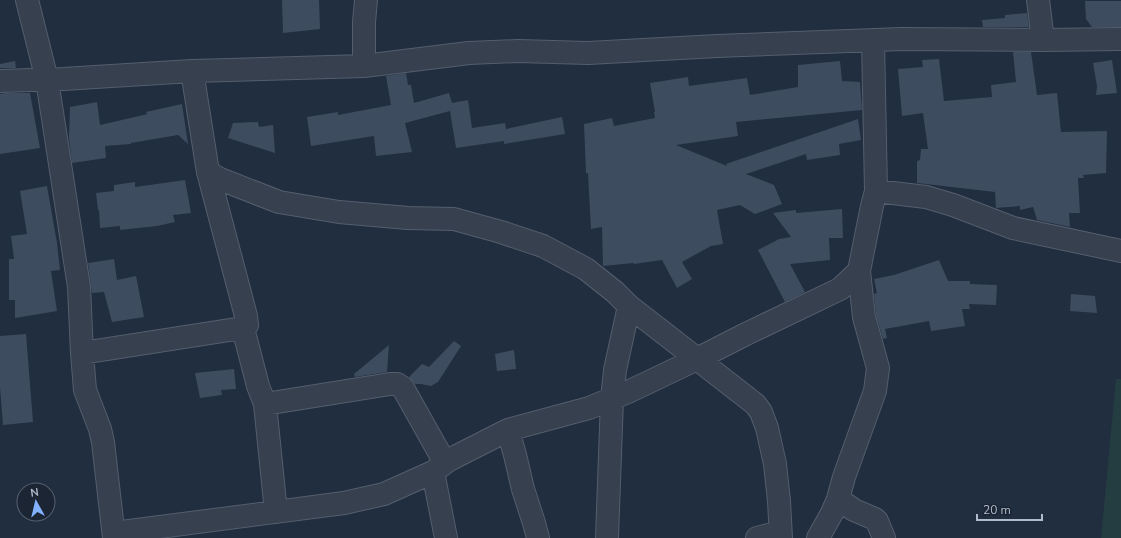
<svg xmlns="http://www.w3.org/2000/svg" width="1121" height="538" font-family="'Nunito Sans',sans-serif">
<rect width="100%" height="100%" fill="#212e3f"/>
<path fill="#243d40" d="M 1116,379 L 1121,379 L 1121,538 L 1101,538 Z"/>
<path fill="#3d4c5f" d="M 282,0 L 319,0 L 320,29 L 283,33 Z
M 1085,1 L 1121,1 L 1121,27 L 1092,27 L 1086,19 Z
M 1027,13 L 1029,27 L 983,27 L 982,20 L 1005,18 L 1005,15 Z
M 1013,52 L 1031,52 L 1037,95 L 1057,93 L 1061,132 L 1106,131 L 1107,132 L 1106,173 L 1083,175 L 1084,178 L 1078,178 L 1080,213 L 1069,213 L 1070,227 L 1037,220 L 1033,207 L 1020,210 L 1020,206 L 996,208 L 995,192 L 917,183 L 917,161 L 920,160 L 921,149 L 928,149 L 923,113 L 902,116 L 898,69 L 923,67 L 922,60 L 939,59 L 944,101 L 992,97 L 991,85 L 1016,82 Z
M 1112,60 L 1117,93 L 1096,95 L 1097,86 L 1093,63 Z
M 15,61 L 16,68 L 0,68 L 0,64 Z
M 840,61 L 842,81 L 860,82 L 862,110 L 736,122 L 738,136 L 676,145 L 727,166 L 726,164 L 858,119 L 861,140 L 839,144 L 840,155 L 807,160 L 806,154 L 746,174 L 774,185 L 782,204 L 755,214 L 740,205 L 717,210 L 723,244 L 711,246 L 682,262 L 692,279 L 677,288 L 662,260 L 634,264 L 633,263 L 603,266 L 602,227 L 591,229 L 588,173 L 586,173 L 584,124 L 612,118 L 614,126 L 655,118 L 654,112 L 655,112 L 650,83 L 688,77 L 689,86 L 747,78 L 750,95 L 798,87 L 798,65 Z
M 406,73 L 408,85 L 411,85 L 414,103 L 449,93 L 452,103 L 468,100 L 472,128 L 505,123 L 506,129 L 562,117 L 565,134 L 504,144 L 504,141 L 456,148 L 450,111 L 405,123 L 412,152 L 376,156 L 374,136 L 311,146 L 307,117 L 338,112 L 338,115 L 391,105 L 386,76 Z
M 5,93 L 30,93 L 40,148 L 0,154 L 0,94 Z
M 97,102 L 100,125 L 139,116 L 147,114 L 146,112 L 182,104 L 188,144 L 177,134 L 178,135 L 131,143 L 131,144 L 105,146 L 106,158 L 72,163 L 69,138 L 70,107 Z
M 258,122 L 259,127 L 273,125 L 275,153 L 228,138 L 233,123 Z
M 185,180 L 191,213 L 173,215 L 175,222 L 157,226 L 120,230 L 120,226 L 100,228 L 99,210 L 98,210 L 96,193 L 114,191 L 114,185 L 135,182 L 135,187 Z
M 47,186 L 57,243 L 60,270 L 51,271 L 57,311 L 15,318 L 15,300 L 9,300 L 9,259 L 14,259 L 11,236 L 27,234 L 20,191 Z
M 842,209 L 843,238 L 829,238 L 830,260 L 790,264 L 805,292 L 785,302 L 758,250 L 779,239 L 791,237 L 773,213 L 796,210 L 796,213 Z
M 114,259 L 117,280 L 136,276 L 144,317 L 112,322 L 104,292 L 92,293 L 88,263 Z
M 939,260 L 948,281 L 970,281 L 970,284 L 997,285 L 996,305 L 969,304 L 970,309 L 962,309 L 965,326 L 931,331 L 929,321 L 885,329 L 887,338 L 883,339 L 876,315 L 874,294 L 877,293 L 874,279 L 894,275 Z
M 1071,294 L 1095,296 L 1097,313 L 1070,311 Z
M 26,334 L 33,422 L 3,425 L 0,387 L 0,336 Z
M 454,341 L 461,346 L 438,382 L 431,386 L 421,384 L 415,384 L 409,377 L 422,364 L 429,367 Z
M 389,345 L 387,372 L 355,377 L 354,374 Z
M 514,350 L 516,369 L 497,371 L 495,354 Z
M 234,369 L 236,389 L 221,390 L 222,395 L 200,398 L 195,373 Z"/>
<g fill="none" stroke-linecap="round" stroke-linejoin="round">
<g stroke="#545e6d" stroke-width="24">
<path id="minor" d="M 27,0 L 47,80 L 79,287 L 82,353 L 85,390 L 100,429 L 103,442 L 114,538
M 1038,0 L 1043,40
M 364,66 L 364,22 L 366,0
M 192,71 L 208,172 L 220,179 L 279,202 L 339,212 L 408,218 L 454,219 L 501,232 L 543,246 L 586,269 L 615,292 L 629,306 L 755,404 L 761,412 L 767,428 L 775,464 L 779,501 L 781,538
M 0,81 L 63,79 L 192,71 L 364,66 L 469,53 L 518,51 L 588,53 L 717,46 L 902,39 L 1043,40 L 1121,39
M 876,191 L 926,197 L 953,205 L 1013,228 L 1121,251
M 243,328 L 258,386 L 265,404 L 276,512
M 82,353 L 236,329 L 243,328 L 247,325 L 246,316 L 208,172
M 265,404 L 390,384 L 397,384 L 403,388 L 445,463
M 508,430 L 515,455 L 523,489 L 534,523 L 538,538
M 433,472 L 446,538
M 838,499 L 854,510 L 875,519 L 877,521 L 884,538
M 114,533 L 344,503 L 384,494 L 433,472 L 449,460 L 508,430 L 589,408 L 628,392 L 697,359 L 746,334 L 840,289 L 859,271 L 872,206 L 876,191 L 873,40
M 607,538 L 612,399 L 615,370 L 629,306
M 757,538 L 780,532
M 818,538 L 832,513 L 838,499 L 844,477 L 875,391 L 878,368 L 864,317 L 859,271"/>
</g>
<use href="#minor" stroke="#36404f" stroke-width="22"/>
</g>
<g transform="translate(36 502) rotate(352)"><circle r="19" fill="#1b2534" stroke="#576170"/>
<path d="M0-3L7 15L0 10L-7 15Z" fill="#82b1ff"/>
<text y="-6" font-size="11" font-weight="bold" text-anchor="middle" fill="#b2bbca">N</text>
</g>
<path d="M977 514v6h65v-6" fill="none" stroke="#b2bbca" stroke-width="2"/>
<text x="983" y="514" font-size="12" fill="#b2bbca" stroke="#1b2534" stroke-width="3" paint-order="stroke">20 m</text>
</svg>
